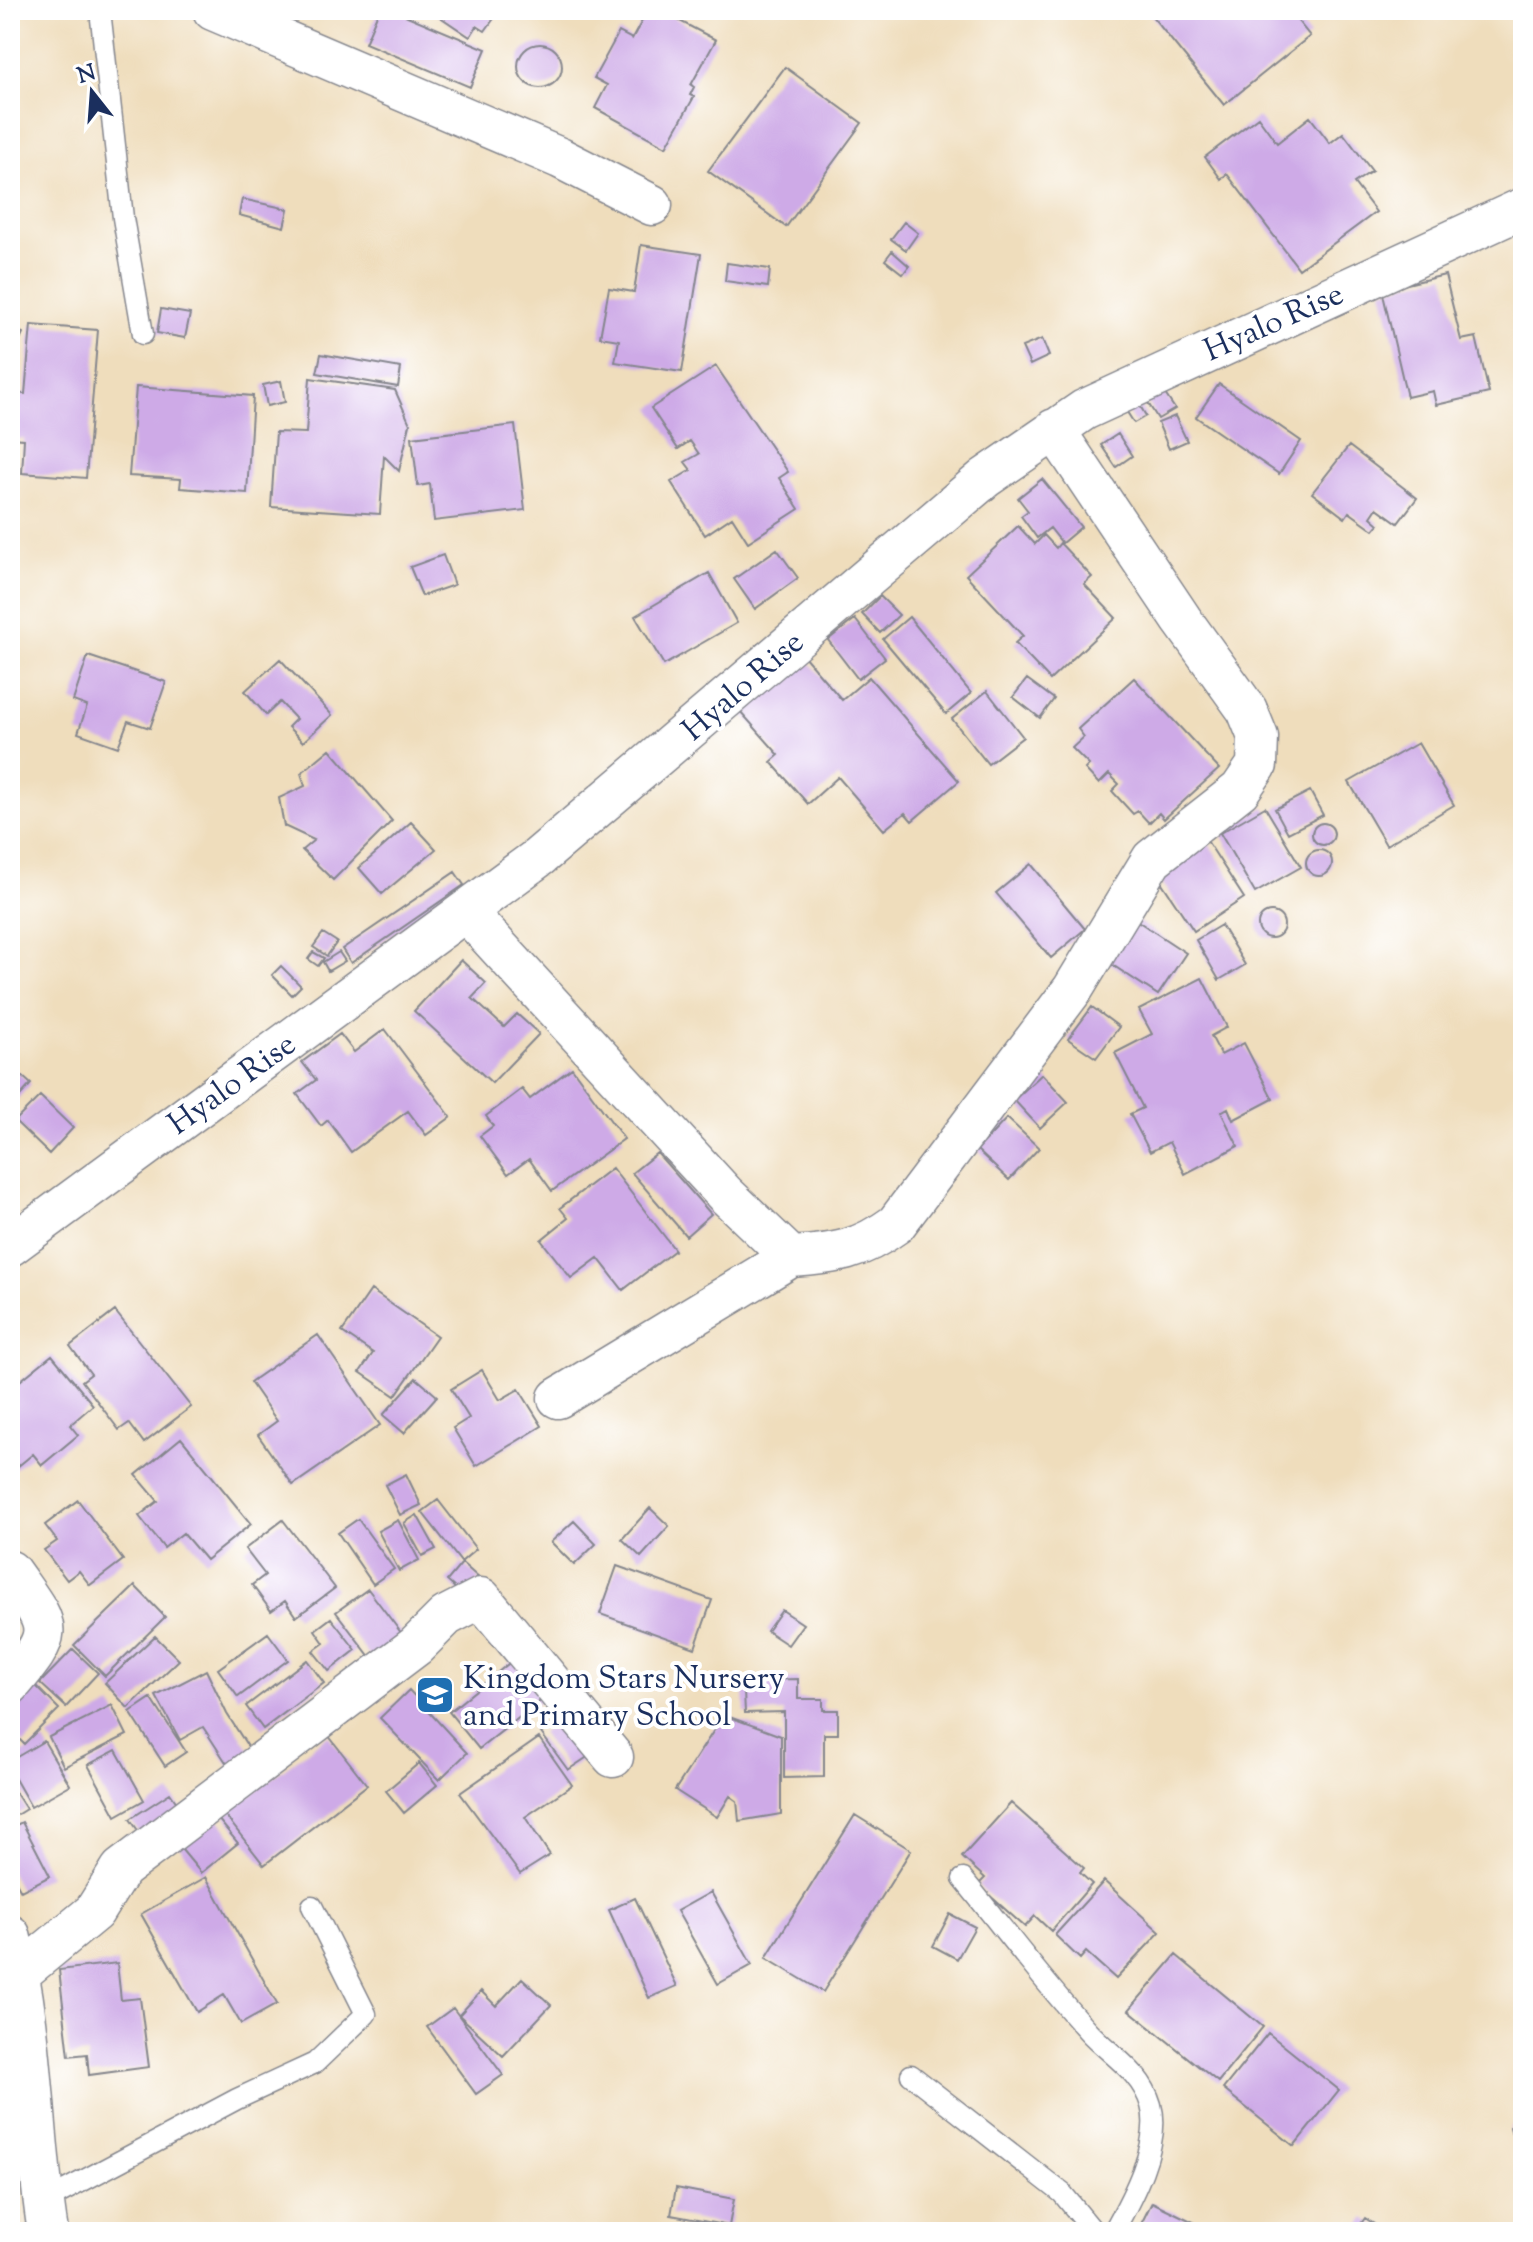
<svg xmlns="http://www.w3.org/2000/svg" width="1533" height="2242" font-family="'Sorts Mill Goudy',serif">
<rect width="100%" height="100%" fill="#fff"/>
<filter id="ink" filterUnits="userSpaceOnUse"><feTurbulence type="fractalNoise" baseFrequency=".0125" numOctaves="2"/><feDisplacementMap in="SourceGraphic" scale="16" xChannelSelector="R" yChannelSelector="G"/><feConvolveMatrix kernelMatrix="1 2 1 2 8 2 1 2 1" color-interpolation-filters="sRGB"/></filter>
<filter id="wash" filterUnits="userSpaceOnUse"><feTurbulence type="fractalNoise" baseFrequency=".006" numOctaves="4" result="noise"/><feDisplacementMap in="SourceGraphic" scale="32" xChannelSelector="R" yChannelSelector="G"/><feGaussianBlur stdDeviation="1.8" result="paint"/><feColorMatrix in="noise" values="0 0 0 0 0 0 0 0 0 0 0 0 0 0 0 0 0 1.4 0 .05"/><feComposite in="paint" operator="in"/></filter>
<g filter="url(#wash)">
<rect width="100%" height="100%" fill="#efddbc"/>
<g id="blocks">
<path fill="#ceaae7" d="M 379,10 L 393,10 L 486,49 L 470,87 L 365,43 Z
M 430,10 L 500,10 L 485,31 L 477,26 L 470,37 Z
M 648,10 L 659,10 L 716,40 L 691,85 L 694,87 L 690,95 L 694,97 L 666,147 L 595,108 L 607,85 L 594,78 L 619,32 L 632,39 Z
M 1147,10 L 1289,10 L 1310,36 L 1224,105 Z
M518 66a22 22 0 1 1 44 0a22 22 0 1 1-44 0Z
M 785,67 L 862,123 L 786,227 L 708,171 Z
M 1258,117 L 1277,143 L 1310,117 L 1330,143 L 1343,133 L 1372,171 L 1354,183 L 1376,212 L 1299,269 L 1227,174 L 1221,179 L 1205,157 Z
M 242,199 L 288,209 L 284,227 L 239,215 Z
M 904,222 L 918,233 L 906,250 L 891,239 Z
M 641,245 L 701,254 L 682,372 L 615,362 L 619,340 L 600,337 L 609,288 L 634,292 Z
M 892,251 L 909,266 L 903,274 L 885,260 Z
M 727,263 L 770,269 L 768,287 L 725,281 Z
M 1445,275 L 1461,340 L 1476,337 L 1489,393 L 1436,405 L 1433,391 L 1407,397 L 1382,290 Z
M 161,309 L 190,314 L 185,338 L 157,333 Z
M 31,325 L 98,330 L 86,478 L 22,473 L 24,439 L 10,438 L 10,393 L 25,394 Z
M 10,328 L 23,333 L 15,350 L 10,348 Z
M 1042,339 L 1049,356 L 1030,365 L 1022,347 Z
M 321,354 L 401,368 L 398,387 L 317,373 Z
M 716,366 L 788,472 L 779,478 L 799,509 L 748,542 L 732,517 L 705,535 L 671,482 L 691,470 L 685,462 L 699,454 L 690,441 L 678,449 L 651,408 Z
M 310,378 L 395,390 L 410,424 L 399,471 L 384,456 L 380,514 L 271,507 L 276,432 L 306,433 Z
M 281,381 L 285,402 L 267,406 L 263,385 Z
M 1219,384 L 1301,441 L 1279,474 L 1196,417 Z
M 1159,385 L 1175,409 L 1158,419 L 1143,395 Z
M 136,387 L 253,396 L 247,493 L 180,488 L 181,479 L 129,476 Z
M 1139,404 L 1146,416 L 1134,423 L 1127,412 Z
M 1175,416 L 1187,441 L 1169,449 L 1158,423 Z
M 515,425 L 525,510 L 434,521 L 430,484 L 418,486 L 412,437 Z
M 1118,434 L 1132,456 L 1116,467 L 1101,445 Z
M 1349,446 L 1417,498 L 1398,523 L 1377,508 L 1371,517 L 1379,524 L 1374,530 L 1349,512 L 1345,518 L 1312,493 Z
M 1042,479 L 1081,527 L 1062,543 L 1050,528 L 1037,538 L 1021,516 L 1028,511 L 1018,498 Z
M 1018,526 L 1035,544 L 1044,535 L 1056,548 L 1060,543 L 1092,577 L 1084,584 L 1116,618 L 1050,680 L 1015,643 L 1023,636 L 966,575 Z
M 777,549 L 798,578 L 755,609 L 734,579 Z
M 443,555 L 454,585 L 422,596 L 410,567 Z
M 709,573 L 737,623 L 664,665 L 635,616 Z
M 880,596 L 899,615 L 880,633 L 862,614 Z
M 909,617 L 971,693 L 946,714 L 883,639 Z
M 855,619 L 885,658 L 858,679 L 828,640 Z
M 88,656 L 166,682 L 150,728 L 128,721 L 118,747 L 78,733 L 87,706 L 73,701 Z
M 804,656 L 842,700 L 869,677 L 959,781 L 912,821 L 905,813 L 884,830 L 838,777 L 808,804 L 771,762 L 779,755 L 740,711 Z
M 280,659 L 332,715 L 303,742 L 288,727 L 296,719 L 280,702 L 266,715 L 245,691 Z
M 1134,678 L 1219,769 L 1164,819 L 1159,813 L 1149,823 L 1138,811 L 1133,814 L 1112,791 L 1119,784 L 1109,774 L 1099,784 L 1085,769 L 1089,765 L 1072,748 L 1084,737 L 1078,729 Z
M 1027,679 L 1054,699 L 1040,718 L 1013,697 Z
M 987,691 L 1023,737 L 988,764 L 952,719 Z
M 1418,743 L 1454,805 L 1386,845 L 1349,782 Z
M 330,749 L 392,821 L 333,880 L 302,850 L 314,840 L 284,826 L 279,798 L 305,786 L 301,773 Z
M 1310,791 L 1323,815 L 1288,833 L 1275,809 Z
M 1265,807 L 1301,867 L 1255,893 L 1220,833 Z
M 411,822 L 436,849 L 382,894 L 359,868 Z
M1312 834a11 11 0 1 1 22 0a11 11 0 1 1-22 0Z
M 1202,833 L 1244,898 L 1194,931 L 1150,865 Z
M1306 863a13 13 0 1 1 26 0a13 13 0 1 1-26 0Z
M 1031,864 L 1085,929 L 1051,958 L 996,893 Z
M 455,872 L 464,885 L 351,963 L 342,949 Z
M1258 925a13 13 0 1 1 26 0a13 13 0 1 1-26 0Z
M 1136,920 L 1186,953 L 1158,995 L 1108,962 Z
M 1221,925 L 1245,965 L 1219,980 L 1196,940 Z
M 323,933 L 337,942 L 327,956 L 313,947 Z
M 313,952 L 324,958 L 318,966 L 308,959 Z
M 339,952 L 345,961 L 328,971 L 323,962 Z
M 461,960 L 486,983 L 472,998 L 504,1027 L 517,1014 L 539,1034 L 492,1083 L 414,1011 Z
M 281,966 L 301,986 L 292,995 L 272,975 Z
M 1202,978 L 1227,1027 L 1211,1036 L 1221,1055 L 1244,1043 L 1273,1099 L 1233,1120 L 1228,1108 L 1221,1112 L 1238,1146 L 1185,1174 L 1169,1142 L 1150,1152 L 1130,1114 L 1143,1108 L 1115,1053 L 1152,1034 L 1139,1010 Z
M 1092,1007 L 1119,1027 L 1096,1058 L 1068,1039 Z
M 385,1029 L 451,1117 L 426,1135 L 408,1111 L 351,1152 L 328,1120 L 321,1126 L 297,1094 L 316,1080 L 302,1062 L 340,1034 L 354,1052 Z
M 10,1065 L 31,1084 L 10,1107 Z
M 572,1068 L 624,1139 L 552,1191 L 529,1159 L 508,1174 L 480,1136 L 493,1126 L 486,1116 L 522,1089 L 530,1099 Z
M 1042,1074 L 1068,1102 L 1040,1128 L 1014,1100 Z
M 40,1096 L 73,1128 L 49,1154 L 15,1121 Z
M 1007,1118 L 1039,1148 L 1009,1180 L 977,1150 Z
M 657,1153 L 711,1214 L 686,1236 L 632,1173 Z
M 612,1168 L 675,1250 L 623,1290 L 598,1258 L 571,1278 L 541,1240 L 568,1218 L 560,1208 Z
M 371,1290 L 437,1336 L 395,1396 L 360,1372 L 373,1353 L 342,1332 Z
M 115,1311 L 191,1407 L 144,1443 L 129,1423 L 119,1430 L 82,1381 L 91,1374 L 70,1346 Z
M 318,1335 L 380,1425 L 293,1485 L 258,1435 L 277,1421 L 250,1382 Z
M 52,1355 L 93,1405 L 70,1425 L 78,1435 L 42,1465 L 33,1454 L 10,1473 L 10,1389 Z
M 482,1370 L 500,1400 L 519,1389 L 542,1426 L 476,1466 L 453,1428 L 469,1418 L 451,1389 Z
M 416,1378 L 437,1396 L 404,1433 L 383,1415 Z
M 181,1438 L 251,1524 L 206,1560 L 183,1533 L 164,1548 L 139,1516 L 158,1501 L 136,1475 Z
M 406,1474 L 421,1505 L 400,1515 L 385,1485 Z
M 78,1500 L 123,1560 L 90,1585 L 79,1571 L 67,1580 L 44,1550 L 57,1541 L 45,1525 Z
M 438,1500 L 476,1549 L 461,1562 L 422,1512 Z
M 650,1508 L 669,1526 L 641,1557 L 622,1539 Z
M 417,1515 L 436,1549 L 422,1556 L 404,1523 Z
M 358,1519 L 394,1569 L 373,1584 L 338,1533 Z
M 283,1520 L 335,1588 L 296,1617 L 285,1601 L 271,1611 L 252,1585 L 265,1575 L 245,1549 Z
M 398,1520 L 419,1560 L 399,1571 L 378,1531 Z
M 574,1521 L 596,1544 L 574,1565 L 551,1542 Z
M 462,1563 L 480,1579 L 464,1596 L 447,1581 Z
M 617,1566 L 712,1600 L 695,1648 L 600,1614 Z
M 135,1586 L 165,1617 L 105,1676 L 74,1645 Z
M 368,1589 L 405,1638 L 374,1662 L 336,1612 Z
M 782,1610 L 803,1624 L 788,1645 L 767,1631 Z
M 331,1618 L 356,1650 L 329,1671 L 313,1651 L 324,1643 L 315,1630 Z
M 268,1633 L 288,1660 L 238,1697 L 218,1669 Z
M 155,1636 L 179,1660 L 128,1708 L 105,1683 Z
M 73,1649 L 98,1673 L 66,1707 L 40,1683 Z
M 307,1660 L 324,1683 L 263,1729 L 246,1706 Z
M 513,1660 L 544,1698 L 479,1749 L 449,1712 Z
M 206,1670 L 227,1714 L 252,1753 L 229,1767 L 203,1727 L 180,1740 L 156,1696 Z
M 798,1679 L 798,1699 L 823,1699 L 823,1710 L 838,1710 L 838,1734 L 824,1734 L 824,1777 L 784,1778 L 784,1712 L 745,1713 L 744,1691 L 758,1691 L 758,1680 Z
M 32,1682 L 59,1709 L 24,1744 L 10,1730 L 10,1703 Z
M 409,1690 L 467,1753 L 439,1780 L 380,1718 Z
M 151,1698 L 186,1752 L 165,1766 L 130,1712 Z
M 112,1705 L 127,1735 L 64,1767 L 49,1737 Z
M 724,1715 L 781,1736 L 781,1814 L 739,1821 L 737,1801 L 730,1796 L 717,1817 L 675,1790 Z
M 566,1716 L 592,1754 L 568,1770 L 541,1733 Z
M 328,1735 L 367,1785 L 264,1865 L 225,1815 Z
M 539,1738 L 572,1785 L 525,1817 L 550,1855 L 520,1874 L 460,1793 Z
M 44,1741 L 70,1785 L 31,1807 L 10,1770 L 10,1761 Z
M 116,1750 L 144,1800 L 116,1816 L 88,1765 Z
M 419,1763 L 437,1785 L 404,1813 L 386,1791 Z
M 10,1784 L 26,1809 L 10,1819 Z
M 170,1793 L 184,1813 L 144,1839 L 130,1819 Z
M 1011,1803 L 1084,1868 L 1080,1873 L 1092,1884 L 1051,1931 L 1035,1916 L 1025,1927 L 978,1885 L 985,1878 L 962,1857 Z
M 213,1813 L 238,1843 L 201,1873 L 177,1844 Z
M 855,1815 L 911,1850 L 823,1992 L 766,1958 Z
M 22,1822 L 50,1876 L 21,1891 L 10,1871 L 10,1828 Z
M 206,1877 L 277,2004 L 241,2024 L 224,1995 L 197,2012 L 141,1914 Z
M 1104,1881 L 1160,1932 L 1116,1979 L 1086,1952 L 1080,1959 L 1055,1935 Z
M 711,1892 L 752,1965 L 718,1984 L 677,1911 Z
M 635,1898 L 677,1986 L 649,1998 L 609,1910 Z
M 950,1914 L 975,1927 L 957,1959 L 933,1946 Z
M 1176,1955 L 1263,2027 L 1218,2082 L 1129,2010 Z
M 117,1963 L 121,2000 L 140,1998 L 149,2067 L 89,2075 L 87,2054 L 69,2056 L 59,1970 Z
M 522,1978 L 551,2005 L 503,2056 L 459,2015 L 481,1991 L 496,2006 Z
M 453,2008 L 503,2075 L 476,2094 L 427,2027 Z
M 1268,2033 L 1339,2090 L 1294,2146 L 1223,2089 Z
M 1523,2121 L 1523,2163 L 1520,2164 L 1510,2127 Z
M 676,2188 L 734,2199 L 729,2226 L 671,2215 Z
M 1152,2202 L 1214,2232 L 1137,2232 Z
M 1365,2218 L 1386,2232 L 1355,2232 Z"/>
</g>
</g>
<g filter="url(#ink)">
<use href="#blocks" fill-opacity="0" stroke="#85868d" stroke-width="2"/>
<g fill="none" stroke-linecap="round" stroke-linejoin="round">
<g stroke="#85868d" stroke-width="23">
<path id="lane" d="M 100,10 L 123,218 L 143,334
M 963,1879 C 1004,1929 1044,1983 1088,2031 C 1111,2056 1141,2071 1151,2105 C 1162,2143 1131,2200 1113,2232
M 911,2075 L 1062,2193 L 1094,2232
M 43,2202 L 237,2099 L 315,2063 L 366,2014 L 312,1906"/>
</g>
<g stroke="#85868d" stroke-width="43">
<path id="street" d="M 213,10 L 560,158 L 652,205
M 467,913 L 725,1194 L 791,1257
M 10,1246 L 539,857 L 985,478 L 1084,410 L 1523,208
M 558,1398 L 791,1257 C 836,1254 859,1251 896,1224 L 1073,989 L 1152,859 L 1240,790 L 1257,765 L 1258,737 L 1247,710 L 1182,620 L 1054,429
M 10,1571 C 51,1629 58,1629 10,1685
M 10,1935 C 35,2031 32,2134 48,2232
M 20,1973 L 94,1912 L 121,1869 L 416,1646 L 446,1616 L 481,1598 L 613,1757"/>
</g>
<use href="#lane" stroke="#fff" stroke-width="20"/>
<use href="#street" stroke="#fff" stroke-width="40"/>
</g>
</g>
<defs>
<g id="school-square" transform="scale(2)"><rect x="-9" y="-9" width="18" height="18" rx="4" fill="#1f6fb2" stroke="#fff"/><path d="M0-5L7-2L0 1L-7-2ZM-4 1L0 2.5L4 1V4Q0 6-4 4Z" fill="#fff"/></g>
</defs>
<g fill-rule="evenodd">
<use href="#school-square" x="435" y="1695"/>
</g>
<g text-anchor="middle" stroke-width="8" stroke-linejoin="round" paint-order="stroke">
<g font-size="32" fill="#1b2f5e" stroke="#fff">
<text transform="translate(1273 321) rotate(-24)" y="11">Hyalo Rise</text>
<text transform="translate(742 685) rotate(-41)" y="11">Hyalo Rise</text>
<text transform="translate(231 1083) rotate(-36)" y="11">Hyalo Rise</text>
</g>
<g font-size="32" fill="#1b2f5e" stroke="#fff" text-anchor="start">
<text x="463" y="1688">Kingdom Stars Nursery<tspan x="463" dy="37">and Primary School</tspan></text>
</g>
</g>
<rect width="1533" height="2242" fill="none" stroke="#fff" stroke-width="40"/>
<g transform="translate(92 92) rotate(343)" stroke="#ffffff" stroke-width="6" paint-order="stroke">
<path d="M0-6L14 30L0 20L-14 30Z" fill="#1b2f5e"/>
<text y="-12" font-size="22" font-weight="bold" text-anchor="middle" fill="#1b2f5e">N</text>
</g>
</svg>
